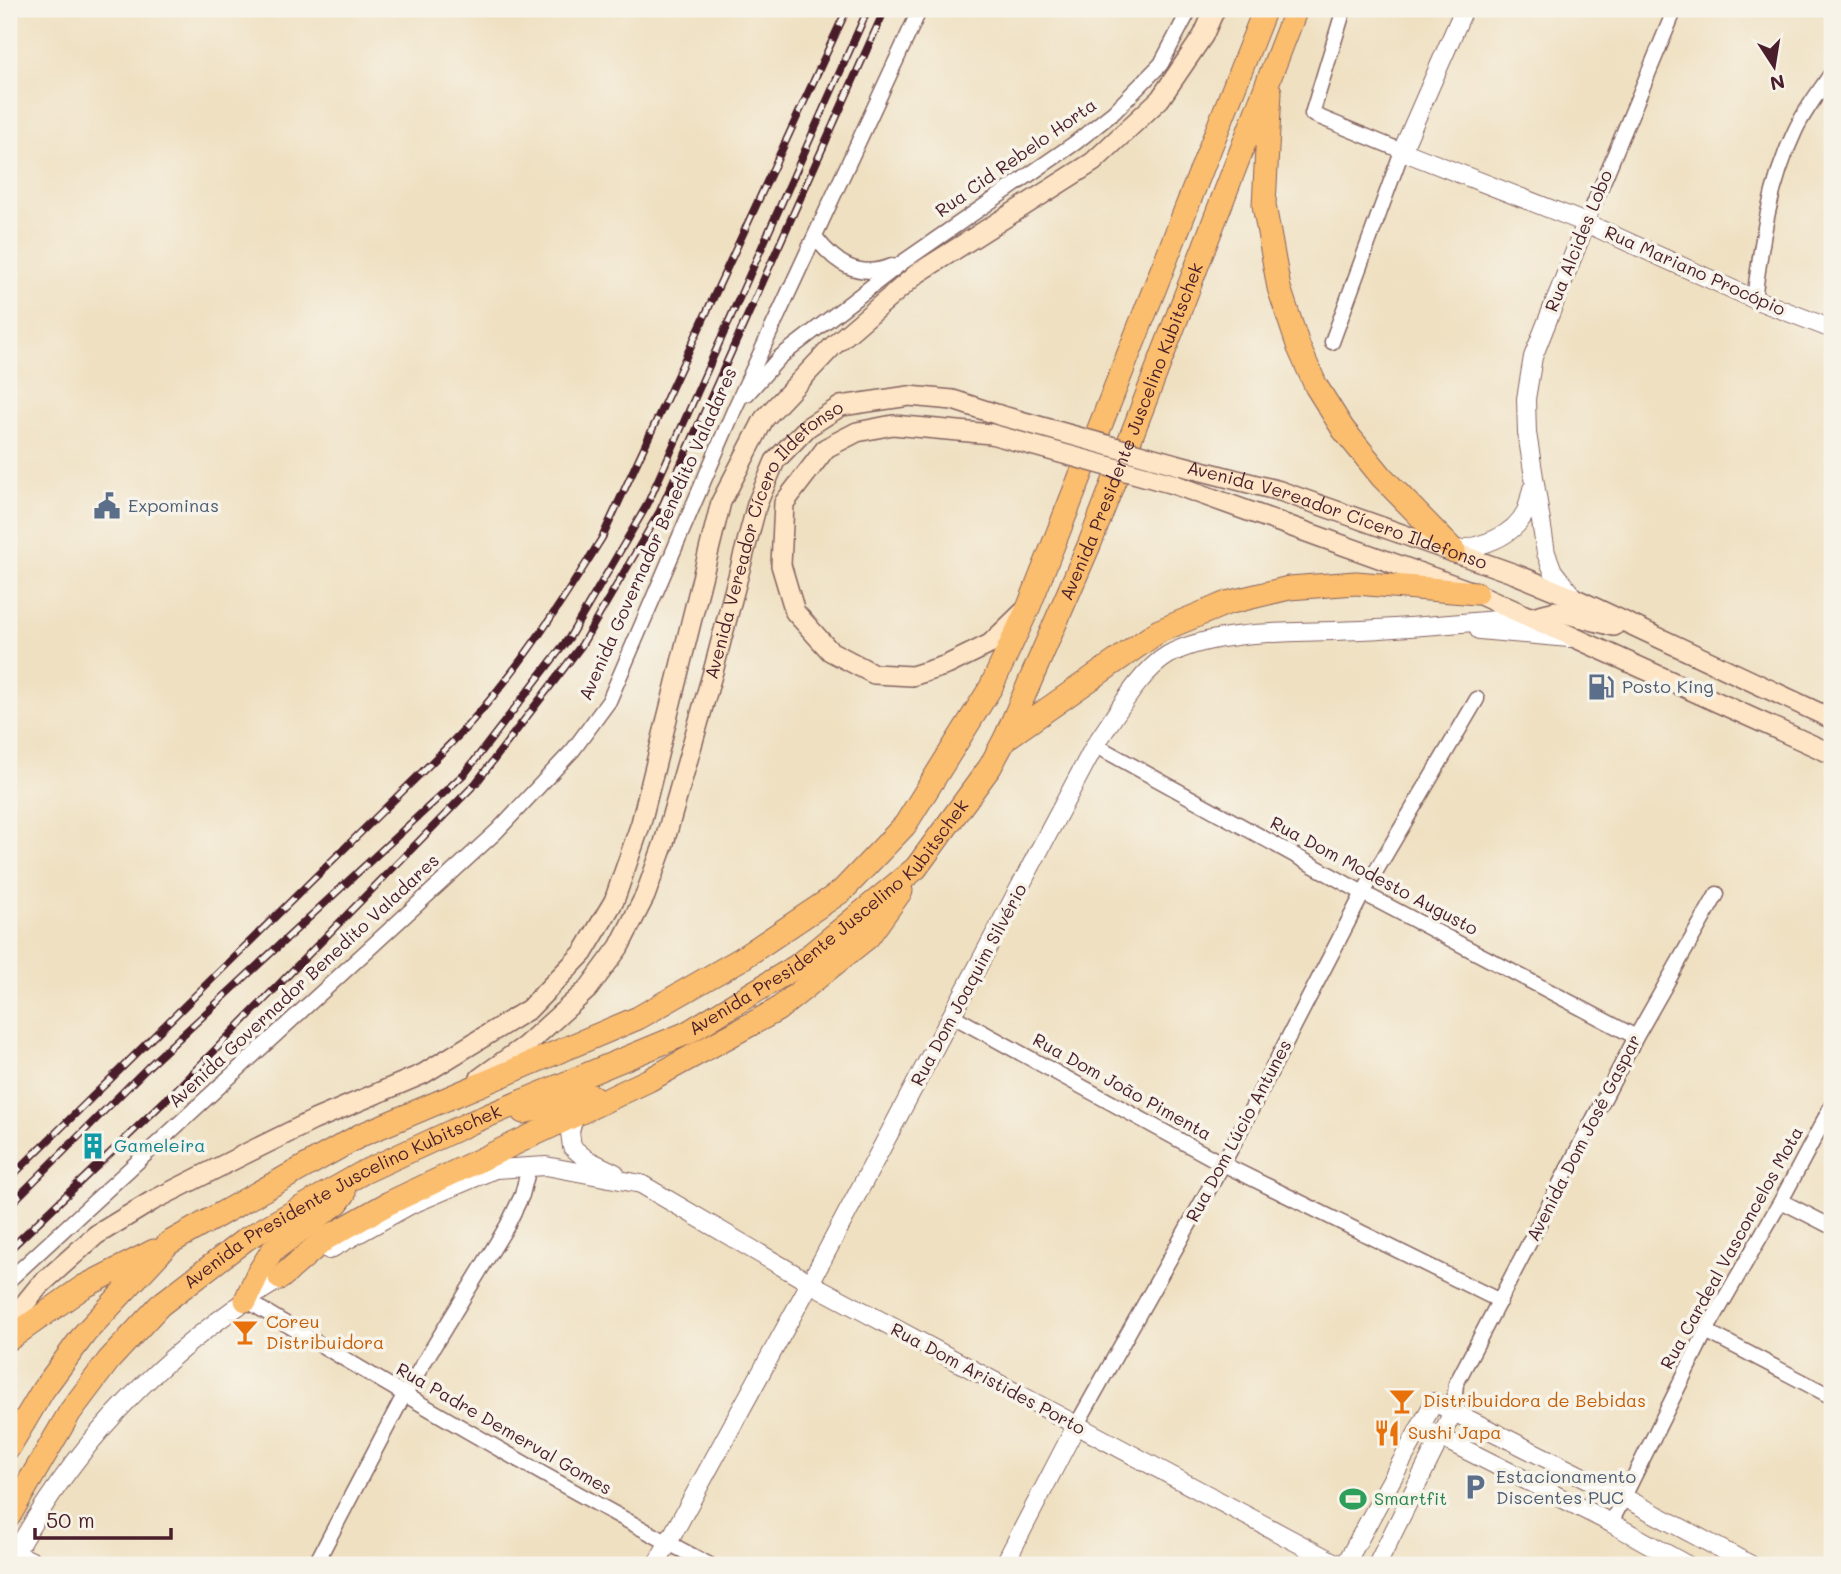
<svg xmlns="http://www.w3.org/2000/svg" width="1841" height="1574" font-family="Mali,sans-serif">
<rect width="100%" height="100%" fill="#f7f3e8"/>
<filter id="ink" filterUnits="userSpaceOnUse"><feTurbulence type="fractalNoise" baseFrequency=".0143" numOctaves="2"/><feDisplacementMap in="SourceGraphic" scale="14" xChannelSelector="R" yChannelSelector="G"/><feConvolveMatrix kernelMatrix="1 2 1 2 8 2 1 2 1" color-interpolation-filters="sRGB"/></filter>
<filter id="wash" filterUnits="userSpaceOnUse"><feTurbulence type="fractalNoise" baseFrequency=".00686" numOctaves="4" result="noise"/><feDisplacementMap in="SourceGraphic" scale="28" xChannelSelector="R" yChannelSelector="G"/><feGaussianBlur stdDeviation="1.57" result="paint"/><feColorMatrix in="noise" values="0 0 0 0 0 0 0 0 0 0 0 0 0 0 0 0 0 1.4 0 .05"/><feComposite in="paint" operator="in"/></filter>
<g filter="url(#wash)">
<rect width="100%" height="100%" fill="#efe0c1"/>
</g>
<g filter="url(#ink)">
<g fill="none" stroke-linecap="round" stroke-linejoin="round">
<g stroke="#846360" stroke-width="17">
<path id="minor" d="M 1586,223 L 1675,9
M 816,238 C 836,264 858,279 892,266
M 1754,299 C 1762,240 1769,186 1795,131 C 1804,111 1820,91 1832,72
M 1332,342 L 1402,151 L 1312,114 L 1344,9
M 747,394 L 780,357 L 903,262 L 1075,143 L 1114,112 L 1161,64 L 1190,9
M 1095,745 L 1363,893 L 1636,1037
M 953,1016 L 1223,1164 L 1500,1301
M 1781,1201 L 1832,1227
M 9,1280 L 497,831 L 573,750 L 609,701 L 735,408 L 920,9
M 246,1300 C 399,1392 552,1482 710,1565
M 1706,1331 L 1832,1397
M 1453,1412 L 1456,1384 L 1636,1037 L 1717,894
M 1076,1426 L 1223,1164 L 1363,893 L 1477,699
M 1611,1523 L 1706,1331 L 1781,1201 L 1832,1105
M 315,1565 L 404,1395 L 507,1226 L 522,1195 L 529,1167"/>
</g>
<g stroke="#846360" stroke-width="20">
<path id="tertiary" d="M 1464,9 L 1402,151 L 1586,223 L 1754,299 L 1832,329
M 1454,551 C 1481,546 1513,538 1526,511 C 1529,504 1530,496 1532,489
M 1574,598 L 1553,571 L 1546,553 L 1527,433 L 1526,399 L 1533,357 L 1586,223
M 1479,630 L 1569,638
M 574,1116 L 570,1132 L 572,1147 L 586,1159 L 615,1173
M 329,1250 L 410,1205 L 495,1169 L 546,1166 L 641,1184 L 810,1283 L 1339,1565
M 1420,1427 L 1611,1523 L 1687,1565
M 9,1550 L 40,1565
M 9,1564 C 75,1442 170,1343 290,1273
M 656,1565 L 810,1283 L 1095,745 C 1115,717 1139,672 1168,655 C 1216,628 1306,633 1362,630 C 1418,627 1475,622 1531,617
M 1004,1565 L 1076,1426
M 1345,1565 L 1434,1402 L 1623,1497 L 1751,1565
M 1377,1565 L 1453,1412"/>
</g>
<g stroke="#846360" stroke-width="22">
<g id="secondary">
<path d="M 991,434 L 893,425 L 857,432 L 826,448 L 784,503 L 781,565 L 795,612 L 830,651 L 874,674 L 912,676 L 947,665 L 990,644 L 1023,612"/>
<path id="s1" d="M 1179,465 L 1280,491 L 1515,574 L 1574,598 L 1832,719"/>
<path d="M 1173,484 L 1476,593 L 1832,754"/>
<path d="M 1532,617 L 1556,611 L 1614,626"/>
<path id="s2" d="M 480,1078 L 525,1046 L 588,989 L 619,947 L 645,896 L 664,843 L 714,668 L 757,504 L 775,461 L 808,427 L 841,406 L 909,396 L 953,400 L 999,415"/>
<path d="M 9,1323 L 39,1286 L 96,1235 L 152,1201 L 243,1155 L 314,1120 L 423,1074 L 529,1009 L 583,953 L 614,901 L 641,823 L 721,502 L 764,419 L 833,346 L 918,273 L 1093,162 L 1160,99 L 1203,36 L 1215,9"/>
</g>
</g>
<g stroke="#846360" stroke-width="25">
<g id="trunk">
<path d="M 1270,92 L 1264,205 L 1279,288 L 1299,348 L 1316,386 L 1343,429 L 1382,477 L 1454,551"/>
<path d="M 1005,739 L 1159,631 L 1227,603 L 1289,588 L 1356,583 L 1476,593"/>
<path d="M 523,1112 L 592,1096"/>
<path d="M 280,1278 L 325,1239 L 389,1203 L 649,1080 L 777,1010 L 868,937 L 901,891"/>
<path d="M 246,1300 L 257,1275 L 272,1251 L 337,1203 L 344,1194"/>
<path d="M 9,1339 L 83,1287 L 154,1251"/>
<path d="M 9,1447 L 43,1390 L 85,1333 L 169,1243 L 361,1135 L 638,1018 L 741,959 L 842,891 L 905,825 L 991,687 L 1029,606 L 1265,9"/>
<path id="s3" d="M 9,1516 L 70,1412 L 109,1360 L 160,1305 L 246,1239 L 364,1172 L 470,1123 L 687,1033 L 797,966 L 916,868 L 990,767 L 1005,739 L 1090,543 L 1296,9"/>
</g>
</g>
<use href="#minor" stroke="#fff" stroke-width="14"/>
<use href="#tertiary" stroke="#fff" stroke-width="18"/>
<use href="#secondary" stroke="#fde5c5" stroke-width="19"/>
<use href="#trunk" stroke="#fbbd6e" stroke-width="23"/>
<g stroke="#4a1f2b" stroke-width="8">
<path id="rail" d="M 9,1179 L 418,776 C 436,758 454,741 471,722 C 521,666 562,602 602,538 L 847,9
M 9,1206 L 149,1066 L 465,773 L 569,638 L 647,505 L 868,9
M 9,1250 L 173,1093 L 476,783 L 581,646 L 660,511 L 885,9"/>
</g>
<use href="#rail" stroke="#f7f3e8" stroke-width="5" stroke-dasharray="16" stroke-linecap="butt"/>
<g stroke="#846360" stroke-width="22" stroke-linecap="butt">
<path id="secondary-bridge" d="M 999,415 L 1179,465
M 991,434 L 1173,484"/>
</g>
<use href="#secondary-bridge" stroke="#fde5c5" stroke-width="19"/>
</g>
</g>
<defs>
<g id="civic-bare" transform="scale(2.1)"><path d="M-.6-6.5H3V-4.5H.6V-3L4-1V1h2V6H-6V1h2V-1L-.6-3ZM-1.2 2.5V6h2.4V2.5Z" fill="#5c6f8a" stroke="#f7f3e8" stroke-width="2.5" paint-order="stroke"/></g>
<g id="fuel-bare" transform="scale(2.1)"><path d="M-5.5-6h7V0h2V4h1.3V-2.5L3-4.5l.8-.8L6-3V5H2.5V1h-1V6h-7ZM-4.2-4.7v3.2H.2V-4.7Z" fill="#5c6f8a" stroke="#f7f3e8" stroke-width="2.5" paint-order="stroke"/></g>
<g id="building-bare" transform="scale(2.1)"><path d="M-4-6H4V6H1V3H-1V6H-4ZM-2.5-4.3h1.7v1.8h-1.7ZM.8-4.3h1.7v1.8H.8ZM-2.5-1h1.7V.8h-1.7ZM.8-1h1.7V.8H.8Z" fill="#0f9aa8" stroke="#f7f3e8" stroke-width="2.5" paint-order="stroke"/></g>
<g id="bar-bare" transform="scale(2.1)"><path d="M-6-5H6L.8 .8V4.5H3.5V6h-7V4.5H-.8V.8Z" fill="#e8710a" stroke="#f7f3e8" stroke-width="2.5" paint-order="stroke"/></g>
<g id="restaurant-bare" transform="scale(2.1)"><path d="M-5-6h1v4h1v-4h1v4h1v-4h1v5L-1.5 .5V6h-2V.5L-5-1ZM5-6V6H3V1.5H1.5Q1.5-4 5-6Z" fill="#e8710a" stroke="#f7f3e8" stroke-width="2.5" paint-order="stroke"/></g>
<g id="parking-bare" transform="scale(2.1)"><path d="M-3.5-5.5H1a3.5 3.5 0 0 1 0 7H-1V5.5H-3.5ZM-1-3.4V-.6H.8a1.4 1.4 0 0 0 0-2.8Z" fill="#5c6f8a" stroke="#f7f3e8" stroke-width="2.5" paint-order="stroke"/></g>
<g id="stadium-bare" transform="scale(2.1)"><path d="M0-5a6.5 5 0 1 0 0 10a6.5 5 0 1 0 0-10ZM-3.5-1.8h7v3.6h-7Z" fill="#2e9e5b" stroke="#f7f3e8" stroke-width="2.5" paint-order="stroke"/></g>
</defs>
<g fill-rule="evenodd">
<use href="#civic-bare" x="107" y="506"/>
<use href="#fuel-bare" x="1601" y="687"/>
<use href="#building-bare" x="93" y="1146"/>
<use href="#bar-bare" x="245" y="1332"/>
<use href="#bar-bare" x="1402" y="1401"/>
<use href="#restaurant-bare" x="1387" y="1433"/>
<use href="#parking-bare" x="1475" y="1487"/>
<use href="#stadium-bare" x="1353" y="1499"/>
</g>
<g text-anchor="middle" stroke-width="7" stroke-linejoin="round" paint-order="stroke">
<g font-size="18" fill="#4a1f2b" stroke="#f7f3e8">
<text transform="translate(1016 158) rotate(-35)" y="6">Rua Cid Rebelo Horta</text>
<text transform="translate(1579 241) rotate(-68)" y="6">Rua Alcides Lobo</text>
<text transform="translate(1695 271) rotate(24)" y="6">Rua Mariano Procópio</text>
<text dy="6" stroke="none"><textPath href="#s3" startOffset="1629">Avenida Presidente Juscelino Kubitschek</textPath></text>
<text dy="6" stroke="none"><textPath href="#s1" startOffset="166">Avenida Vereador Cícero Ildefonso</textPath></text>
<text transform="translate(658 534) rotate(-66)" y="6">Avenida Governador Benedito Valadares</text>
<text dy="6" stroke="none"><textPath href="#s2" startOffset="634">Avenida Vereador Cícero Ildefonso</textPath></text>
<text transform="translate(1374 876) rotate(28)" y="6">Rua Dom Modesto Augusto</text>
<text dy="6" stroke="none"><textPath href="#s3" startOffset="1041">Avenida Presidente Juscelino Kubitschek</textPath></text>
<text transform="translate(304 981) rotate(-43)" y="6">Avenida Governador Benedito Valadares</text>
<text transform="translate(969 985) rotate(-62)" y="6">Rua Dom Joaquim Silvério</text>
<text transform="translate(1122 1087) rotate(29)" y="6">Rua Dom João Pimenta</text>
<text transform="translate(1239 1131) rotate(-62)" y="6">Rua Dom Lúcio Antunes</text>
<text transform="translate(1584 1138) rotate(-63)" y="6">Avenida Dom José Gaspar</text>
<text dy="6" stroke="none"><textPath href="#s3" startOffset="474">Avenida Presidente Juscelino Kubitschek</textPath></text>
<text transform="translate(1732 1248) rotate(-61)" y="6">Rua Cardeal Vasconcelos Mota</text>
<text transform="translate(988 1379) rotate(28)" y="6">Rua Dom Aristides Porto</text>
<text transform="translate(504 1429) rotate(30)" y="6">Rua Padre Demerval Gomes</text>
</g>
<g font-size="18" fill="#4e5e75" stroke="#f7f3e8" text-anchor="start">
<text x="128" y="512">Expominas</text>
<text x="1622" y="693">Posto King</text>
<text x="1496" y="1483">Estacionamento<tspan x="1496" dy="21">Discentes PUC</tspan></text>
</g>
<g font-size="18" fill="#0d838f" stroke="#f7f3e8" text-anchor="start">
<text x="114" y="1152">Gameleira</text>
</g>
<g font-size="18" fill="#c56008" stroke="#f7f3e8" text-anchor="start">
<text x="266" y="1328">Coreu<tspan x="266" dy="21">Distribuidora</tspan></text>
<text x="1423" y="1407">Distribuidora de Bebidas</text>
<text x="1408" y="1439">Sushi Japa</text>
</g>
<g font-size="18" fill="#27864d" stroke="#f7f3e8" text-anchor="start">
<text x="1374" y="1505">Smartfit</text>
</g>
</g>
<rect width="1841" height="1574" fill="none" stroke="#f7f3e8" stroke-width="35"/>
<g transform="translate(1774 66) rotate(168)" stroke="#f7f3e8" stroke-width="5" paint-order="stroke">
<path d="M0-5L12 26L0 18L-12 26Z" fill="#4a1f2b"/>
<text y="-10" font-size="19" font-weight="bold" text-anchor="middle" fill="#4a1f2b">N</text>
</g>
<path d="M35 1528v10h136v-10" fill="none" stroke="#4a1f2b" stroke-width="3.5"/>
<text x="46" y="1528" font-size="21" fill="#4a1f2b" stroke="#f7f3e8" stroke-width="5" paint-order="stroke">50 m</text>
</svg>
